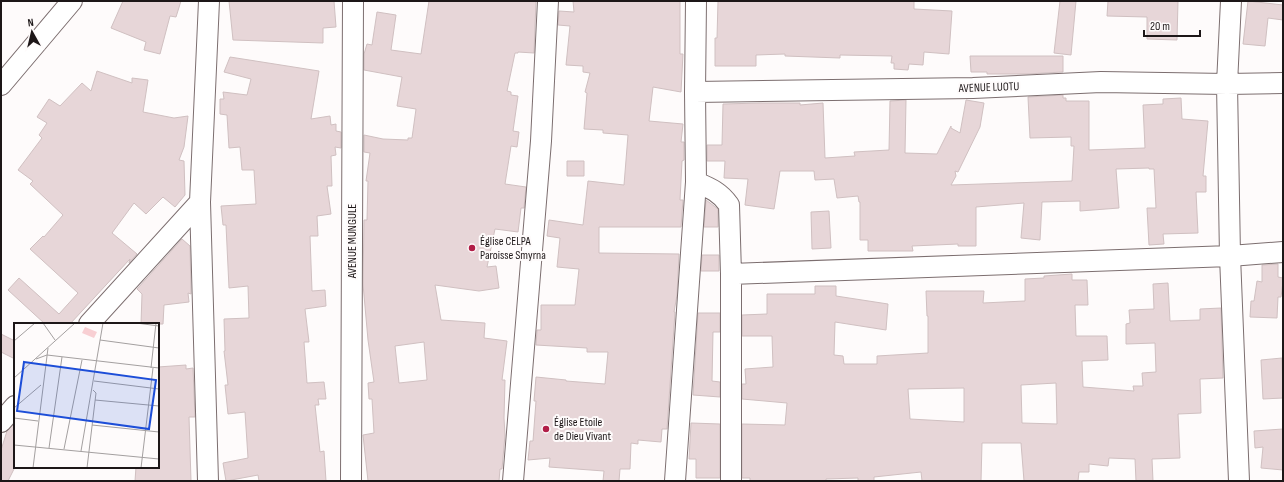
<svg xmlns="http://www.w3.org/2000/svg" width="1284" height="482" font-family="'Sofia Sans Condensed',sans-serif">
<rect width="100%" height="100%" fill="#fefbfb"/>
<path fill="#e7d6d8" stroke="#d0c0c1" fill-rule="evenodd" d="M 123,1 L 181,1 L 176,17 L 170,16 L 160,54 L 144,50 L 146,42 L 111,28 Z
M 229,1 L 334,1 L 336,27 L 323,28 L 323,43 L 233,40 Z
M 429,1 L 536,1 L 534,53 L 518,52 L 518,53 L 515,53 L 507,91 L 511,92 L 511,95 L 518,96 L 513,131 L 519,132 L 517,147 L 511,146 L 505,184 L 526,187 L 524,208 L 521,208 L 518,232 L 495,229 L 487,267 L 496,266 L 499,288 L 479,291 L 435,285 L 441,320 L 485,323 L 484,338 L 507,341 L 502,380 L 505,380 L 504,418 L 505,435 L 502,469 L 500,469 L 499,481 L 368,481 L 363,435 L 374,433 L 372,399 L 369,399 L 368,383 L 374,382 L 368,340 L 363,284 L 364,220 L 367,220 L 368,181 L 366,181 L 370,153 L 364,152 L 364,135 L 383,139 L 408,140 L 408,138 L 412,138 L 416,109 L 397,106 L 402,77 L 364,70 L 364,54 L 367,44 L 372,45 L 377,12 L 396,15 L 391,50 L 421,54 ZM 424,342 L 427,380 L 399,383 L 395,346 Z
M 573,1 L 680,1 L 680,54 L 683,54 L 681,92 L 653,87 L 649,121 L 683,124 L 681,142 L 684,142 L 684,160 L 682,161 L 680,200 L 683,200 L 681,227 L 599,227 L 599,253 L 679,254 L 677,295 L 674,312 L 675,312 L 667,429 L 662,429 L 661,442 L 638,440 L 638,444 L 631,443 L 630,469 L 620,469 L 619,481 L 603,481 L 604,471 L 549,467 L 550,458 L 528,460 L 530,441 L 533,441 L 536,401 L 534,401 L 536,377 L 566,380 L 566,381 L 605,384 L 608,352 L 587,352 L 587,348 L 536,345 L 537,330 L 541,330 L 541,305 L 575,305 L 579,269 L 557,267 L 560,238 L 547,236 L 549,220 L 583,225 L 588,181 L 624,185 L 628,135 L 603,133 L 603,130 L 584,129 L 587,93 L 585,92 L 590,73 L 583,72 L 583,66 L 566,65 L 570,26 L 558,25 L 559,11 L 574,12 Z
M 718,1 L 914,1 L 914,9 L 952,11 L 949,54 L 924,52 L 923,65 L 909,64 L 908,70 L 894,69 L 894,63 L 891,63 L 892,56 L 840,55 L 840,58 L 785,56 L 785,54 L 756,55 L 756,66 L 715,66 L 715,38 L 717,38 Z
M 1060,1 L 1076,1 L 1071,55 L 1054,53 Z
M 1108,1 L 1178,1 L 1177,40 L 1147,39 L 1147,17 L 1107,16 Z
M 1248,1 L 1283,5 L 1283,20 L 1268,18 L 1265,46 L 1243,44 Z
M 970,56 L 1063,56 L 1063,72 L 1027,74 L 987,74 L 987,72 L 971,72 Z
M 230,57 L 319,71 L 311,119 L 330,116 L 331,125 L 336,124 L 336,131 L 341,132 L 341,148 L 335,147 L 336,155 L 331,156 L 332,186 L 327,186 L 331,214 L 317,216 L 318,236 L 310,236 L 312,291 L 325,290 L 326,306 L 305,309 L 309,342 L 304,342 L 307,383 L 324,382 L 326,399 L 318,399 L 319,405 L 315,405 L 320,452 L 324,451 L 326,481 L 259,481 L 258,475 L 226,481 L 223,463 L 248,458 L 245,412 L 228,414 L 225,385 L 228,385 L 224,351 L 225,351 L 224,319 L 249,318 L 248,286 L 229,288 L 226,225 L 223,225 L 221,206 L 256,204 L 254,170 L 242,170 L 240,147 L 229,148 L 227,115 L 220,114 L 220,99 L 224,99 L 223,92 L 247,95 L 251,79 L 224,72 Z
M 97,71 L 132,83 L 132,78 L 148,80 L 143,112 L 174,118 L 188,116 L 184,147 L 179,160 L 184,161 L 185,195 L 175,207 L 163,197 L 146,214 L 134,203 L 112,233 L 137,254 L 129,263 L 130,259 L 70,324 L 45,324 L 8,290 L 19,278 L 59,314 L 78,293 L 30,249 L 43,236 L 44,237 L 63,215 L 30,184 L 33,181 L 18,170 L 42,138 L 39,135 L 47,123 L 37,117 L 49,99 L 60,106 L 82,83 L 91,91 Z
M 1063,95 L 1063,98 L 1066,98 L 1066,101 L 1089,101 L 1089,150 L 1145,148 L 1143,105 L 1163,104 L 1163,99 L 1181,98 L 1182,119 L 1208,121 L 1203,176 L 1206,176 L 1206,192 L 1196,192 L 1198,233 L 1163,234 L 1164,244 L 1149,245 L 1147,208 L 1156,208 L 1154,169 L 1149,169 L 1149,168 L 1116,169 L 1119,208 L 1080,211 L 1080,201 L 1042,202 L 1040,240 L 1021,238 L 1024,203 L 976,207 L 976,246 L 958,246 L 958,244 L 912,246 L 913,251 L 868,251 L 868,240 L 860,240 L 860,202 L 859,202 L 858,196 L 837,198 L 834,179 L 815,180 L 814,171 L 780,171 L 774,209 L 745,205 L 748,179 L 724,178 L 725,161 L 707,161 L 707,145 L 722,145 L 723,104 L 760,103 L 800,103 L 800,105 L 823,103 L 825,158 L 855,156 L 854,152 L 889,150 L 890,101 L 906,100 L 905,153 L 937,154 L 951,126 L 951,128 L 960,133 L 966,100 L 984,103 L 980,127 L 958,172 L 955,171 L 956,176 L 951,185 L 1072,181 L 1074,146 L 1071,146 L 1071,137 L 1030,138 L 1028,97 Z
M 567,161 L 584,161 L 584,176 L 567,176 Z
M 706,200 L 718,209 L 718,227 L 704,227 Z
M 829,211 L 831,248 L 812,249 L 811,212 Z
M 182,239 L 190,246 L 191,294 L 188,293 L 189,302 L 164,305 L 163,324 L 141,324 L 142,294 L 137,289 Z
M 702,255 L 719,255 L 719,271 L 701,271 Z
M 1278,264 L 1278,277 L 1283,278 L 1283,282 L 1281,297 L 1278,297 L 1277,318 L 1250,317 L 1251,301 L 1254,301 L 1257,281 L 1262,282 L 1262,265 Z
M 1072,274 L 1072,280 L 1087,280 L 1088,305 L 1075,305 L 1076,336 L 1107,336 L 1108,360 L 1082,361 L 1083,387 L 1134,391 L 1133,386 L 1143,386 L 1142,373 L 1156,372 L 1155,343 L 1126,344 L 1126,324 L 1130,323 L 1129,310 L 1154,309 L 1153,284 L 1168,283 L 1170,321 L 1200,320 L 1200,309 L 1221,308 L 1223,378 L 1200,379 L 1201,413 L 1178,414 L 1180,458 L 1152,459 L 1153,481 L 1136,481 L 1135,459 L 1109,458 L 1108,466 L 1089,464 L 1089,472 L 1079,472 L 1078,481 L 1024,481 L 1021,443 L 982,443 L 981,481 L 922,481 L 921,472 L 874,477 L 874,481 L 858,481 L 858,478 L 826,479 L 826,481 L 750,481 L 750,478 L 742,478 L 742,424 L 785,425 L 787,403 L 742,399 L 742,384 L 746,384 L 745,369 L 773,367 L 772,336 L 742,336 L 742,315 L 767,314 L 767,294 L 815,294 L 815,286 L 836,286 L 836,296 L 888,304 L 886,330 L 835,322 L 834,355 L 843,356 L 844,364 L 877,364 L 877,356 L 928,353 L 928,316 L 927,316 L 926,291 L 984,291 L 983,303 L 1025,301 L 1025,279 L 1044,278 L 1044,276 ZM 1056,383 L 1057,424 L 1022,423 L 1021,385 ZM 964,388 L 964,422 L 910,419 L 908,389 Z
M 698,313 L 720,313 L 720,332 L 713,332 L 712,381 L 720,382 L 720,397 L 693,395 Z
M 1,334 L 15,341 L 15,359 L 1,352 Z
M 1282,358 L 1283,398 L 1263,399 L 1261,360 Z
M 186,365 L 186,369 L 193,368 L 195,417 L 189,417 L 191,481 L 135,481 L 136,467 L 158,467 L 158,367 Z
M 15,423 L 15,467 L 8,481 L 1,481 L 1,450 L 7,431 Z
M 691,423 L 720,424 L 720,478 L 696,478 L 696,459 L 689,459 Z
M 1283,429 L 1283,470 L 1261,468 L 1263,447 L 1255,448 L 1254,431 Z"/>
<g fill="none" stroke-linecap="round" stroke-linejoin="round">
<g stroke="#7c6e6f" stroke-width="22">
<path id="minor" d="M 1231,1 L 1227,84 L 1230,256 L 1239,481
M 1,85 L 72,1
M 695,92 L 973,88 L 1101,82 L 1227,84 L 1283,83
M 696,182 C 710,188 720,192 729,205 L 731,274 L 731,481
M 731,274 L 1230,256 L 1283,252
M 89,324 L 200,202
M 1,422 L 15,406
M 208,481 L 200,202 L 209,1
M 351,481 L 353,1
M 513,481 L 541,141 L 548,1
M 675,481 L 696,182 L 695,92 L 696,1"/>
</g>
<use href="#minor" stroke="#fff" stroke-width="20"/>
</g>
<g fill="#b11e47" stroke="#fefbfb" stroke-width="1.5">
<circle cx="472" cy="248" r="4"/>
<circle cx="546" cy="429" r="4"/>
</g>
<g text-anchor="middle" stroke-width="4" stroke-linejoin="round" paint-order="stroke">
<g font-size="12" fill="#1d1718" stroke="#fefbfb">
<text transform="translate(989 87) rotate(-2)" y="4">AVENUE LUOTU</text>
<text transform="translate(352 241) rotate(-90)" y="4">AVENUE MUNGULE</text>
</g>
<g font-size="12" fill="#1d1718" stroke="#fefbfb" text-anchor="start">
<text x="480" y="245">Église CELPA<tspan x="480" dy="14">Paroisse Smyrna</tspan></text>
<text x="554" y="426">Église Etoile<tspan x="554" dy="14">de Dieu Vivant</tspan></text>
</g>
</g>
<g transform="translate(14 323)">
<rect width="145" height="145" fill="#fefbfb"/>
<path d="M 71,4 L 83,9 L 80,15 L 68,10 Z" fill="#f8cfd3"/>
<path fill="none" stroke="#a4a0a0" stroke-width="1" d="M 29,0 L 41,17M 122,0 L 145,3M 86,17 L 145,25M 0,18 L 21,0M 22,36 L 33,32 L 145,45M 137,45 L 142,0M 0,55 L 61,0M 80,58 L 145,66M 81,77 L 145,83M 0,85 L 27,62M 0,95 L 24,98M 78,102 L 145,109M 0,122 L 145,136M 35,125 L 48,34M 50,126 L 68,37M 67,128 L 89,0M 19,145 L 34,25M 73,145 L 82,70 L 79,67M 127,145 L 139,45"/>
<path fill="#1d4ed8" fill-opacity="0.15" stroke="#1d4ed8" stroke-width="2" d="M 10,39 L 142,57 L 135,106 L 3,88 Z"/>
<rect width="145" height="145" fill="none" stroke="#1d1718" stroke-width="2"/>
</g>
<rect width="1284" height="482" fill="none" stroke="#1d1718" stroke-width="4"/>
<g transform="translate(32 32) rotate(352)" stroke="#fefbfb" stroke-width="3" paint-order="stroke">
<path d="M0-3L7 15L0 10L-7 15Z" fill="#1d1718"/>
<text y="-6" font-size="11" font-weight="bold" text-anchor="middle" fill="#1d1718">N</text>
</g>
<path d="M1144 30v6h56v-6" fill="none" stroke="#1d1718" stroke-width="2"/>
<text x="1150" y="30" font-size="12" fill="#1d1718" stroke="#fefbfb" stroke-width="3" paint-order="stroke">20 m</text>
</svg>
